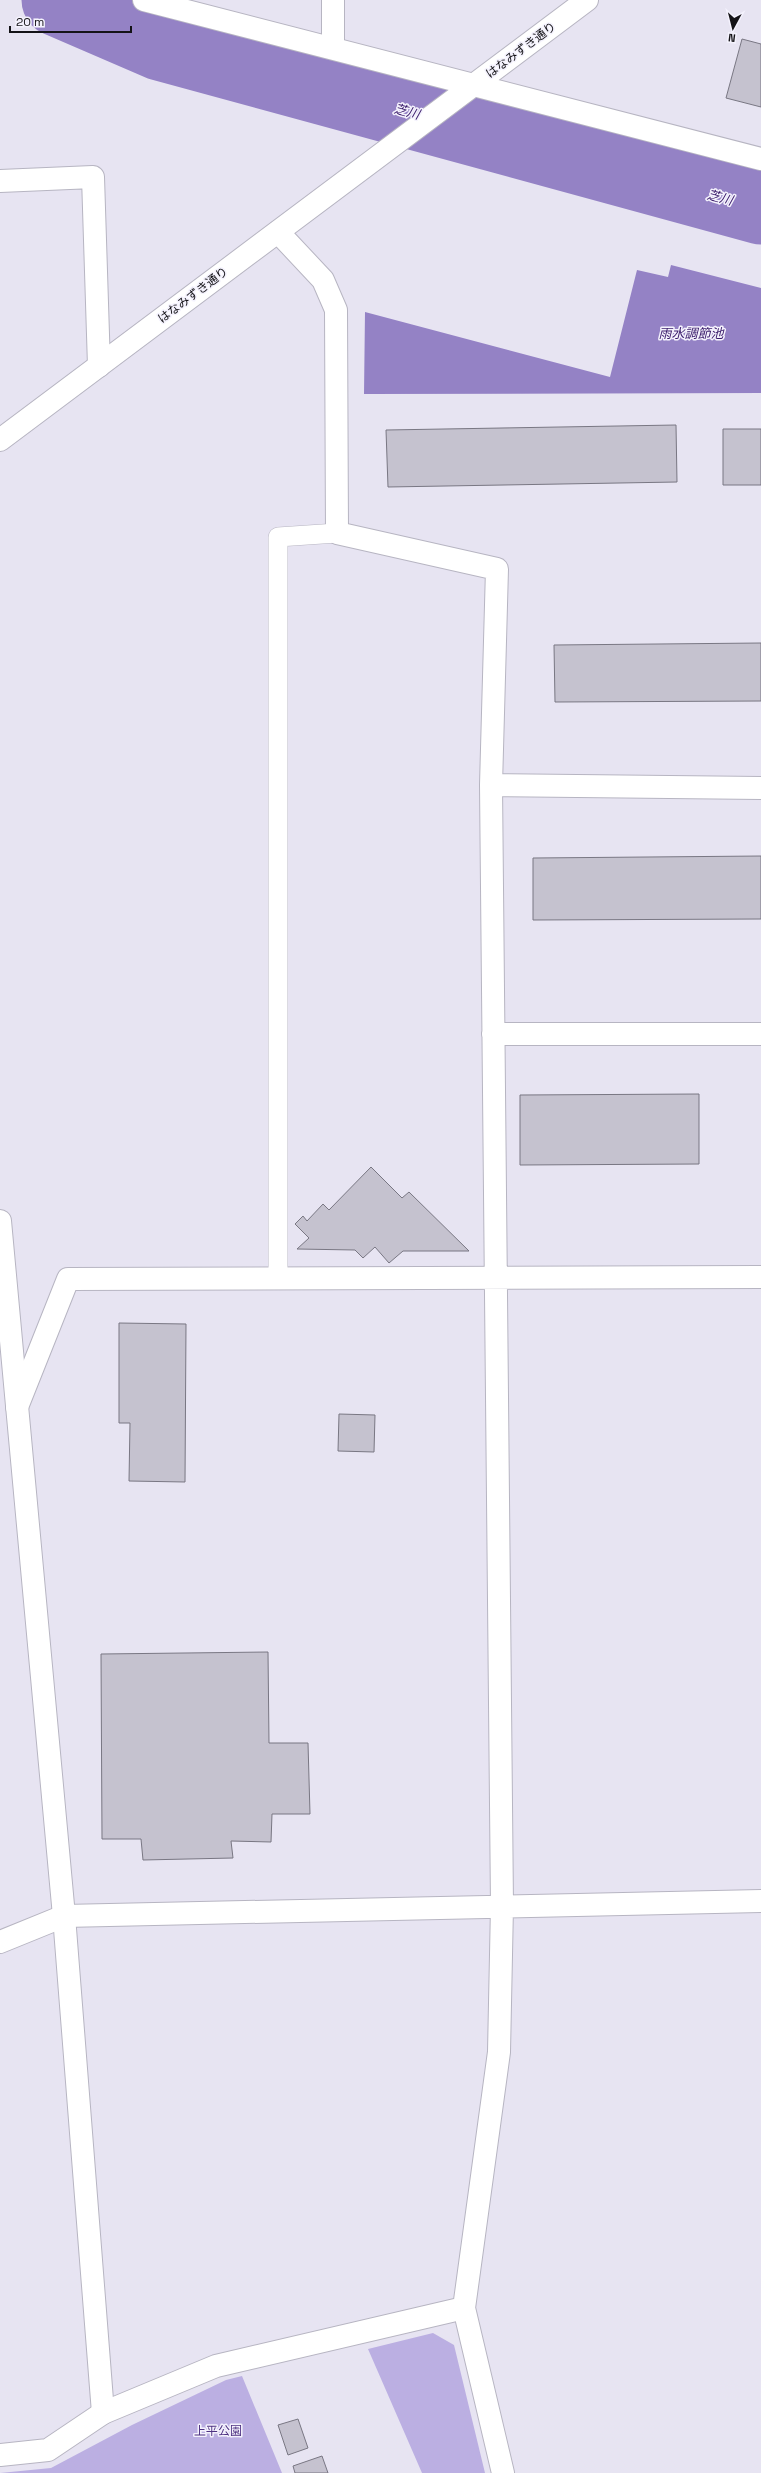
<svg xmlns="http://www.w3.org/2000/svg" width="761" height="2473" font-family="'Space Grotesk','Noto Sans JP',sans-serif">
<rect width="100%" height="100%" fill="#e7e4f2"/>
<path fill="#bbafe2" d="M 433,2333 L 454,2345 L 485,2473 L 422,2473 L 368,2349 Z
M 242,2376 L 282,2473 L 0,2473 L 51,2468 L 132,2425 L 226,2380 Z"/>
<path fill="#9482c5" d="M 671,265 L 761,288 L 761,393 L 364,394 L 365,312 L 610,377 L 637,270 L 668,277 Z"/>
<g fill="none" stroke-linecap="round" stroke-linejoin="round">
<path stroke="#9482c5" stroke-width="73" d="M 58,0 L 160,44 L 761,208"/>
</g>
<path fill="#c5c2cf" stroke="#797783" d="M 742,39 L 761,44 L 761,107 L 726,98 Z
M 676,425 L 677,482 L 388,487 L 386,430 Z
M 723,429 L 761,429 L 761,485 L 723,485 Z
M 761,643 L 761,701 L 555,702 L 554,645 Z
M 761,856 L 761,919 L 533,920 L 533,858 Z
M 699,1094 L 699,1164 L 520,1165 L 520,1095 Z
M 371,1167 L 402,1198 L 409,1192 L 469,1251 L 403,1251 L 389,1263 L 375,1247 L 363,1258 L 355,1250 L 297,1249 L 309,1238 L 295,1224 L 303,1216 L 307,1221 L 323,1204 L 329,1210 Z
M 119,1323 L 186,1324 L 185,1482 L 129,1481 L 130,1423 L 119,1423 Z
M 339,1414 L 375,1415 L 374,1452 L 338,1451 Z
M 268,1652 L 269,1743 L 308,1743 L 310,1814 L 272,1814 L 271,1842 L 231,1841 L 233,1858 L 143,1860 L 141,1839 L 102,1839 L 101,1654 Z
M 298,2419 L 308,2448 L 288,2455 L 278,2425 Z
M 322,2456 L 328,2473 L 295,2473 L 293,2466 Z"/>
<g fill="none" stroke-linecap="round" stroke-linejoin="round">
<g stroke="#b7b5c2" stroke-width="20">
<path id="lane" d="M 278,1278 L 278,537 L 337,533"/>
</g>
<g stroke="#b7b5c2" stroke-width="24">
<path id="street" d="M 144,0 L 761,159
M 333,0 L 333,48
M 0,181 L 93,177 L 99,366
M 278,232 L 323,280 L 336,310 L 337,533 L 497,569 L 491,785 L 502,1906 L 499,2052 L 464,2308 L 503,2473
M 491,785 L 761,788
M 493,1034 L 761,1034
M 17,1407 L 68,1279 L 761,1277
M 0,1942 L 64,1916 L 761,1901
M 0,2455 L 48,2450 L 103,2413 L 216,2366 L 464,2308"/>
</g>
<g stroke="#b7b5c2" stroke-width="24">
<path id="secondary" d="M 0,440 L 587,0
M 0,1221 L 64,1916 L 103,2413"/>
</g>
<use href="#lane" stroke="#fff" stroke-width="19"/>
<use href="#street" stroke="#fff" stroke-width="22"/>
<use href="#secondary" stroke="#fff" stroke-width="22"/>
</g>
<g text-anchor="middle" stroke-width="3" stroke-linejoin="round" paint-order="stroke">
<g font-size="12" fill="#141317" stroke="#f4f2fd">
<text transform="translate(521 50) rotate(-37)" y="4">はなみずき通り</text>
<text transform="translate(193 295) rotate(-37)" y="4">はなみずき通り</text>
</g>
<g font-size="12" fill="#4d3181" stroke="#f4f2fd">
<text x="218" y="2435">上平公園</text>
</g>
<g font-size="13" font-style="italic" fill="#391a6a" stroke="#f4f2fd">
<text transform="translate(407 111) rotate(15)" y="5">芝川</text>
<text transform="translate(720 197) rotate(15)" y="5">芝川</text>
<text x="691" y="338">雨水調節池</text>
</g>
</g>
<g transform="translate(733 28) rotate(187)" stroke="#f4f2fd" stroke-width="3" paint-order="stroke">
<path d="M0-3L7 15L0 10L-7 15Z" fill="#141317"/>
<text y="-6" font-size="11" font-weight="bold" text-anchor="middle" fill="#141317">N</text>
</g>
<path d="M10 26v6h121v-6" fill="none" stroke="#141317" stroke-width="2"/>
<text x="16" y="26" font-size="12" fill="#141317" stroke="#f4f2fd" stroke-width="3" paint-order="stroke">20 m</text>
</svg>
